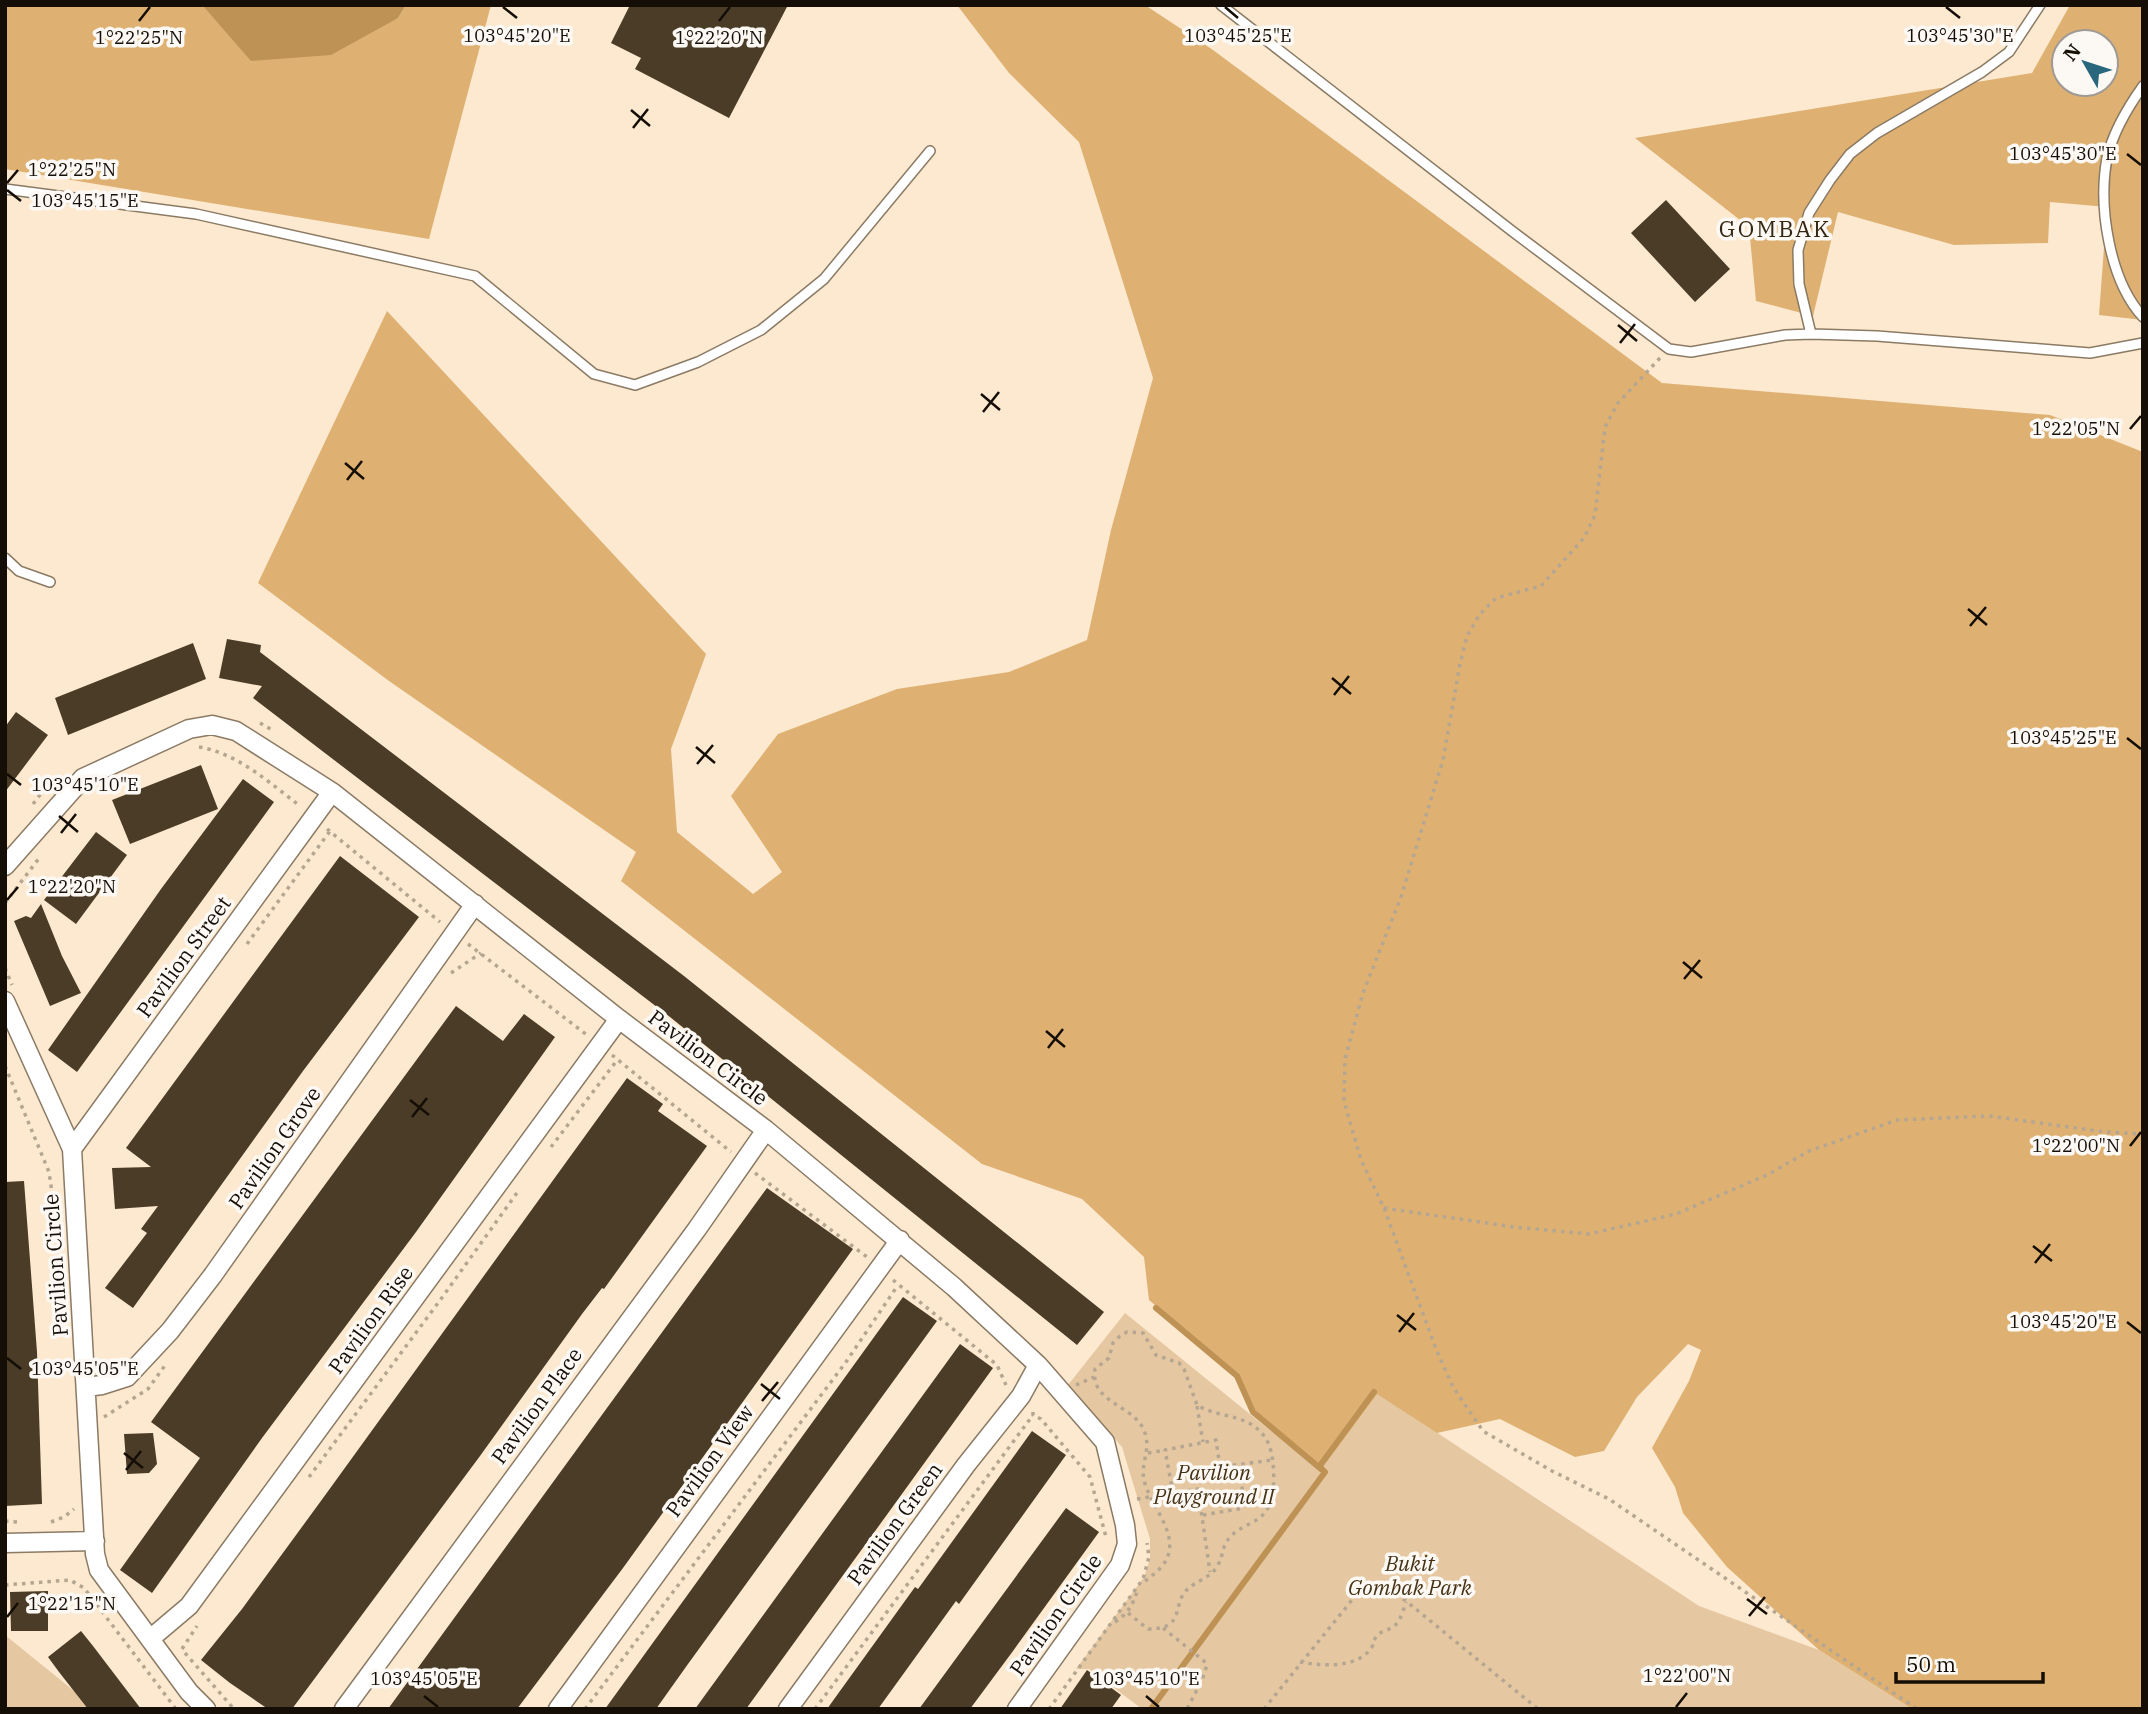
<svg xmlns="http://www.w3.org/2000/svg" width="2148" height="1714" font-family="'IBM Plex Serif',serif">
<rect width="100%" height="100%" fill="#fce9d0"/>
<path fill="#e5c8a1" d="M 1125,1313 L 1320,1471 L 1377,1393 L 1699,1606 L 1819,1650 L 1912,1709 L 1142,1709 L 1089,1669 L 1076,1669 L 1144,1577 L 1150,1559 L 1150,1539 L 1122,1447 L 1068,1385 Z
M 5,1635 L 84,1699 L 88,1709 L 5,1709 Z"/>
<path fill="#deb172" fill-rule="evenodd" d="M 5,5 L 202,5 L 252,61 L 398,18 L 406,5 L 491,5 L 429,239 L 5,169 Z
M 957,5 L 1145,5 L 1213,50 L 1662,383 L 2050,415 L 2143,452 L 2143,1709 L 1912,1709 L 1819,1650 L 1727,1567 L 1683,1513 L 1675,1487 L 1652,1448 L 1689,1381 L 1701,1350 L 1688,1344 L 1637,1397 L 1604,1451 L 1575,1457 L 1500,1419 L 1437,1433 L 1377,1394 L 1320,1471 L 1255,1410 L 1238,1375 L 1149,1300 L 1144,1257 L 1082,1199 L 982,1164 L 621,881 L 636,852 L 389,681 L 258,583 L 387,311 L 706,654 L 671,749 L 677,832 L 753,894 L 782,872 L 731,796 L 778,734 L 897,689 L 1009,672 L 1087,640 L 1111,530 L 1153,378 L 1079,142 L 1009,73 Z
M 2070,5 L 2143,5 L 2143,320 L 2099,315 L 2107,207 L 2050,202 L 2048,243 L 1954,245 L 1838,212 L 1813,316 L 1756,301 L 1749,227 L 1635,138 L 2032,73 ZM 2064,42 L 2106,42 L 2106,84 L 2064,84 Z"/>
<path fill="#be9254" d="M 202,5 L 406,5 L 398,18 L 331,55 L 251,61 Z"/>
<g fill="none" stroke-linecap="round" stroke-linejoin="round">
<path stroke="#be9254" stroke-width="6" d="M 1156,1308 L 1237,1376 L 1253,1412 L 1321,1469
M 1319,1467 L 1374,1392
M 1151,1709 L 1325,1472 L 1322,1469"/>
</g>
<path fill="#4b3c27" d="M 630,5 L 788,5 L 729,118 L 635,69 L 641,58 L 611,43 Z
M 1666,200 L 1730,269 L 1695,302 L 1631,233 Z
M 227,639 L 261,645 L 260,652 L 684,976 L 1104,1312 L 1077,1345 L 670,1017 L 253,698 L 262,686 L 219,678 Z
M 193,643 L 206,679 L 68,735 L 55,698 Z
M 16,712 L 48,735 L 5,792 L 5,727 Z
M 201,765 L 218,809 L 130,844 L 112,800 Z
M 243,779 L 274,802 L 77,1072 L 48,1050 L 161,889 Z
M 96,832 L 127,855 L 76,924 L 44,900 Z
M 340,856 L 419,917 L 303,1071 L 133,1308 L 105,1288 L 147,1233 L 141,1229 L 158,1206 L 115,1209 L 112,1168 L 151,1167 L 126,1148 Z
M 41,904 L 62,956 L 81,993 L 50,1006 L 14,921 L 26,916 L 31,918 Z
M 456,1006 L 503,1041 L 524,1014 L 555,1037 L 416,1232 L 262,1438 L 152,1593 L 120,1570 L 200,1458 L 151,1422 Z
M 627,1078 L 663,1104 L 658,1111 L 707,1146 L 604,1289 L 602,1288 L 582,1314 L 480,1456 L 292,1709 L 268,1709 L 230,1683 L 201,1660 L 242,1609 L 326,1494 Z
M 24,1181 L 37,1352 L 42,1504 L 5,1506 L 5,1182 Z
M 767,1188 L 853,1249 L 623,1568 L 517,1709 L 388,1709 Z
M 903,1297 L 937,1321 L 688,1664 L 656,1709 L 605,1709 Z
M 960,1344 L 993,1368 L 886,1516 L 746,1709 L 695,1709 Z
M 1032,1431 L 1066,1455 L 959,1604 L 956,1601 L 878,1709 L 827,1709 L 915,1587 L 918,1589 Z
M 153,1433 L 157,1464 L 149,1473 L 127,1474 L 124,1434 Z
M 1066,1508 L 1099,1532 L 1013,1651 L 970,1709 L 919,1709 Z
M 48,1591 L 48,1631 L 11,1631 L 10,1592 Z
M 81,1631 L 93,1646 L 141,1709 L 88,1709 L 59,1672 L 48,1657 Z
M 1087,1670 L 1121,1695 L 1111,1709 L 1060,1709 Z"/>
<g fill="none" stroke-linecap="round" stroke-linejoin="round">
<g stroke="#8b7a64" stroke-width="12">
<path id="lane" d="M 1221,5 L 1512,231 L 1669,349 L 1691,352 L 1785,335 L 1811,334 L 1877,336 L 2090,353 L 2143,343
M 2143,86 C 2128,107 2113,132 2107,158 C 2098,206 2109,280 2143,317
M 5,189 L 196,214 L 475,276 L 594,374 L 635,385 L 698,362 L 761,330 L 824,279 L 930,151
M 1811,334 L 1799,284 L 1798,250 L 1809,213 L 1830,180 L 1850,154 L 1877,133 L 1982,72 L 2009,52 L 2040,5
M 5,558 L 19,571 L 50,582"/>
</g>
<g stroke="#8b7a64" stroke-width="21">
<path id="street" d="M 5,866 L 83,778 L 189,729 L 212,725 L 236,731 L 332,792 L 619,1019 L 766,1130 L 954,1287 L 1038,1365 L 1105,1442 L 1125,1525 L 1127,1544 L 1120,1565 L 1017,1709
M 5,1001 L 72,1149 L 95,1554 L 99,1570 L 189,1692 L 206,1709
M 72,1149 L 332,792
M 86,1387 L 102,1385 L 127,1377 L 170,1331 L 213,1275 L 475,904
M 5,1543 L 95,1541
M 150,1639 L 189,1606 L 619,1019
M 344,1709 L 697,1229 L 766,1130
M 558,1709 L 900,1240
M 788,1709 L 966,1465 L 1021,1396 L 1038,1365"/>
</g>
<path stroke="#b5a692" stroke-width="3.5" stroke-dasharray="3.5 5" stroke-linecap="butt" d="M 1660,358 L 1618,403 L 1605,427 L 1595,515 L 1584,538 L 1541,586 L 1496,598 L 1480,614 L 1467,636 L 1460,664 L 1443,760 L 1401,897 L 1363,993 L 1345,1059 L 1344,1101 L 1361,1160 L 1384,1208 L 1436,1349 L 1453,1387 L 1483,1431 L 1552,1471 L 1609,1499 L 1917,1709
M 260,723 L 274,731
M 199,747 C 237,753 270,783 300,806
M 33,804 L 49,783 L 60,774
M 327,829 L 440,922
M 5,903 L 40,857
M 247,944 L 330,831
M 468,944 L 587,1035
M 5,968 L 12,985
M 451,973 L 481,953
M 612,1055 L 731,1152
M 5,1066 L 49,1172 L 56,1220
M 551,1147 L 618,1059
M 755,1173 L 867,1257
M 1384,1208 L 1514,1227 L 1589,1234 L 1676,1214 L 1767,1175 L 1809,1151 L 1897,1120 L 1989,1116 L 2105,1132 L 2143,1134
M 893,1280 L 997,1365 L 1006,1385
M 1076,1385 L 1094,1377
M 1197,1406 L 1203,1442
M 1033,1412 L 1033,1415 L 1041,1419 L 1090,1477 L 1106,1537
M 104,1417 L 148,1389 L 166,1364
M 1148,1453 L 1165,1450
M 309,1477 L 441,1299 L 519,1190
M 1173,1493 L 1165,1450 L 1216,1440 L 1220,1467 L 1272,1460
M 1137,1499 L 1198,1489 L 1210,1572
M 1203,1515 L 1244,1508 L 1240,1465
M 5,1521 L 18,1522
M 51,1522 L 64,1517 L 74,1509
M 5,1585 L 70,1580 L 84,1588 L 176,1709
M 1128,1613 L 1148,1629 C 1188,1629 1170,1603 1189,1588 C 1198,1580 1212,1577 1218,1565 C 1224,1554 1221,1547 1231,1536 C 1241,1525 1260,1523 1268,1508 C 1276,1494 1275,1460 1269,1445 C 1255,1412 1221,1420 1197,1405 L 1184,1369 L 1179,1363 L 1156,1355 L 1143,1333 L 1127,1332 L 1120,1336 L 1113,1343 L 1109,1358 L 1095,1369 C 1090,1402 1130,1404 1143,1428 C 1153,1449 1140,1461 1144,1480 C 1150,1507 1184,1537 1163,1565 C 1157,1573 1149,1577 1143,1583
M 1115,1622 C 1129,1613 1133,1604 1138,1589
M 1163,1628 L 1204,1661 L 1207,1665 L 1202,1680 L 1187,1709
M 182,1649 L 197,1626
M 185,1653 L 234,1709
M 1300,1662 C 1321,1666 1358,1669 1372,1647 C 1374,1643 1373,1641 1376,1637 C 1381,1630 1388,1631 1394,1626 C 1401,1621 1403,1610 1406,1602
M 585,1709 L 846,1362 L 898,1285
M 815,1709 L 1033,1415
M 1049,1709 L 1143,1579 L 1149,1557 L 1147,1543
M 1264,1709 L 1352,1600 C 1374,1586 1385,1586 1406,1601 L 1538,1709"/>
<use href="#lane" stroke="#fff" stroke-width="9"/>
<use href="#street" stroke="#fff" stroke-width="18"/>
</g>
<path fill="none" stroke="#140e06" stroke-width="2.5" d="M 503,7 L 517,18M 1225,7 L 1238,18M 1946,7 L 1960,18M 139,21 L 150,7M 719,21 L 730,7M 631,110 L 650,126M 633,128 L 648,109M 2127,154 L 2141,165M 7,183 L 18,170M 7,190 L 21,201M 1618,325 L 1637,341M 1620,343 L 1635,324M 981,394 L 1000,410M 983,412 L 999,392M 2130,429 L 2141,416M 345,463 L 364,479M 347,480 L 362,461M 1968,609 L 1987,625M 1970,626 L 1986,607M 1332,678 L 1351,694M 1334,695 L 1349,676M 2127,738 L 2141,749M 696,747 L 715,763M 697,764 L 713,745M 7,774 L 21,785M 59,816 L 78,832M 61,833 L 76,814M 7,900 L 18,887M 1683,962 L 1702,978M 1684,979 L 1700,960M 1046,1031 L 1065,1047M 1048,1048 L 1063,1029M 410,1100 L 429,1115M 412,1117 L 427,1098M 2130,1146 L 2141,1132M 2033,1246 L 2052,1261M 2035,1263 L 2050,1244M 1397,1315 L 1416,1330M 2127,1322 L 2141,1333M 1399,1332 L 1414,1313M 7,1358 L 21,1369M 761,1384 L 780,1399M 762,1401 L 778,1382M 124,1453 L 143,1468M 126,1470 L 141,1451M 1747,1599 L 1767,1614M 1749,1616 L 1765,1597M 7,1617 L 18,1603M 424,1696 L 438,1707M 1146,1696 L 1159,1707M 1676,1707 L 1687,1693"/>
<g text-anchor="middle" stroke-width="7" stroke-linejoin="round" paint-order="stroke">
<g font-size="21" fill="#140e06" stroke="#fcf8f3">
<text transform="translate(184 957) rotate(-54)" y="7">Pavilion Street</text>
<text transform="translate(708 1058) rotate(37)" y="7">Pavilion Circle</text>
<text transform="translate(275 1148) rotate(-55)" y="7">Pavilion Grove</text>
<text transform="translate(56 1265) rotate(-94)" y="7">Pavilion Circle</text>
<text transform="translate(371 1320) rotate(-54)" y="7">Pavilion Rise</text>
<text transform="translate(537 1406) rotate(-54)" y="7">Pavilion Place</text>
<text transform="translate(710 1461) rotate(-54)" y="7">Pavilion View</text>
<text transform="translate(895 1524) rotate(-54)" y="7">Pavilion Green</text>
<text transform="translate(1056 1615) rotate(-55)" y="7">Pavilion Circle</text>
</g>
<g font-size="21" font-style="italic" fill="#453216" stroke="#fcf8f3">
<text x="1214" y="1480">Pavilion<tspan x="1214" dy="24">Playground II</tspan></text>
<text x="1410" y="1571">Bukit<tspan x="1410" dy="24">Gombak Park</tspan></text>
</g>
<g font-size="23" letter-spacing="2" fill="#352713" stroke="#fcf8f3">
<text x="1775" y="237">GOMBAK</text>
</g>
</g>
<g font-size="18" text-anchor="middle" fill="#140e06" stroke="#fcf8f3" stroke-width="7" stroke-linejoin="round" paint-order="stroke">
<text x="1960" y="42">103°45'30"E</text>
<text x="517" y="42">103°45'20"E</text>
<text x="1238" y="42">103°45'25"E</text>
<text x="139" y="44">1°22'25"N</text>
<text x="719" y="44">1°22'20"N</text>
<text x="2063" y="160">103°45'30"E</text>
<text x="72" y="176">1°22'25"N</text>
<text x="85" y="207">103°45'15"E</text>
<text x="2076" y="435">1°22'05"N</text>
<text x="2063" y="744">103°45'25"E</text>
<text x="85" y="791">103°45'10"E</text>
<text x="72" y="893">1°22'20"N</text>
<text x="2076" y="1152">1°22'00"N</text>
<text x="2063" y="1328">103°45'20"E</text>
<text x="85" y="1375">103°45'05"E</text>
<text x="72" y="1610">1°22'15"N</text>
<text x="1687" y="1682">1°22'00"N</text>
<text x="424" y="1685">103°45'05"E</text>
<text x="1146" y="1685">103°45'10"E</text>
</g>
<rect width="2148" height="1714" fill="none" stroke="#140e06" stroke-width="14"/>
<g transform="translate(2085 63) rotate(309)"><circle r="33" fill="#fcf8f3" stroke="#9f9a94" stroke-width="2"/>
<path d="M0-5L12 26L0 18L-12 26Z" fill="#29677d"/>
<text y="-10" font-size="19" font-weight="bold" text-anchor="middle" fill="#140e06">N</text>
</g>
<path d="M1896 1672v10h147v-10" fill="none" stroke="#140e06" stroke-width="3.5"/>
<text x="1906" y="1672" font-size="21" fill="#140e06" stroke="#fcf8f3" stroke-width="5" paint-order="stroke">50 m</text>
</svg>
